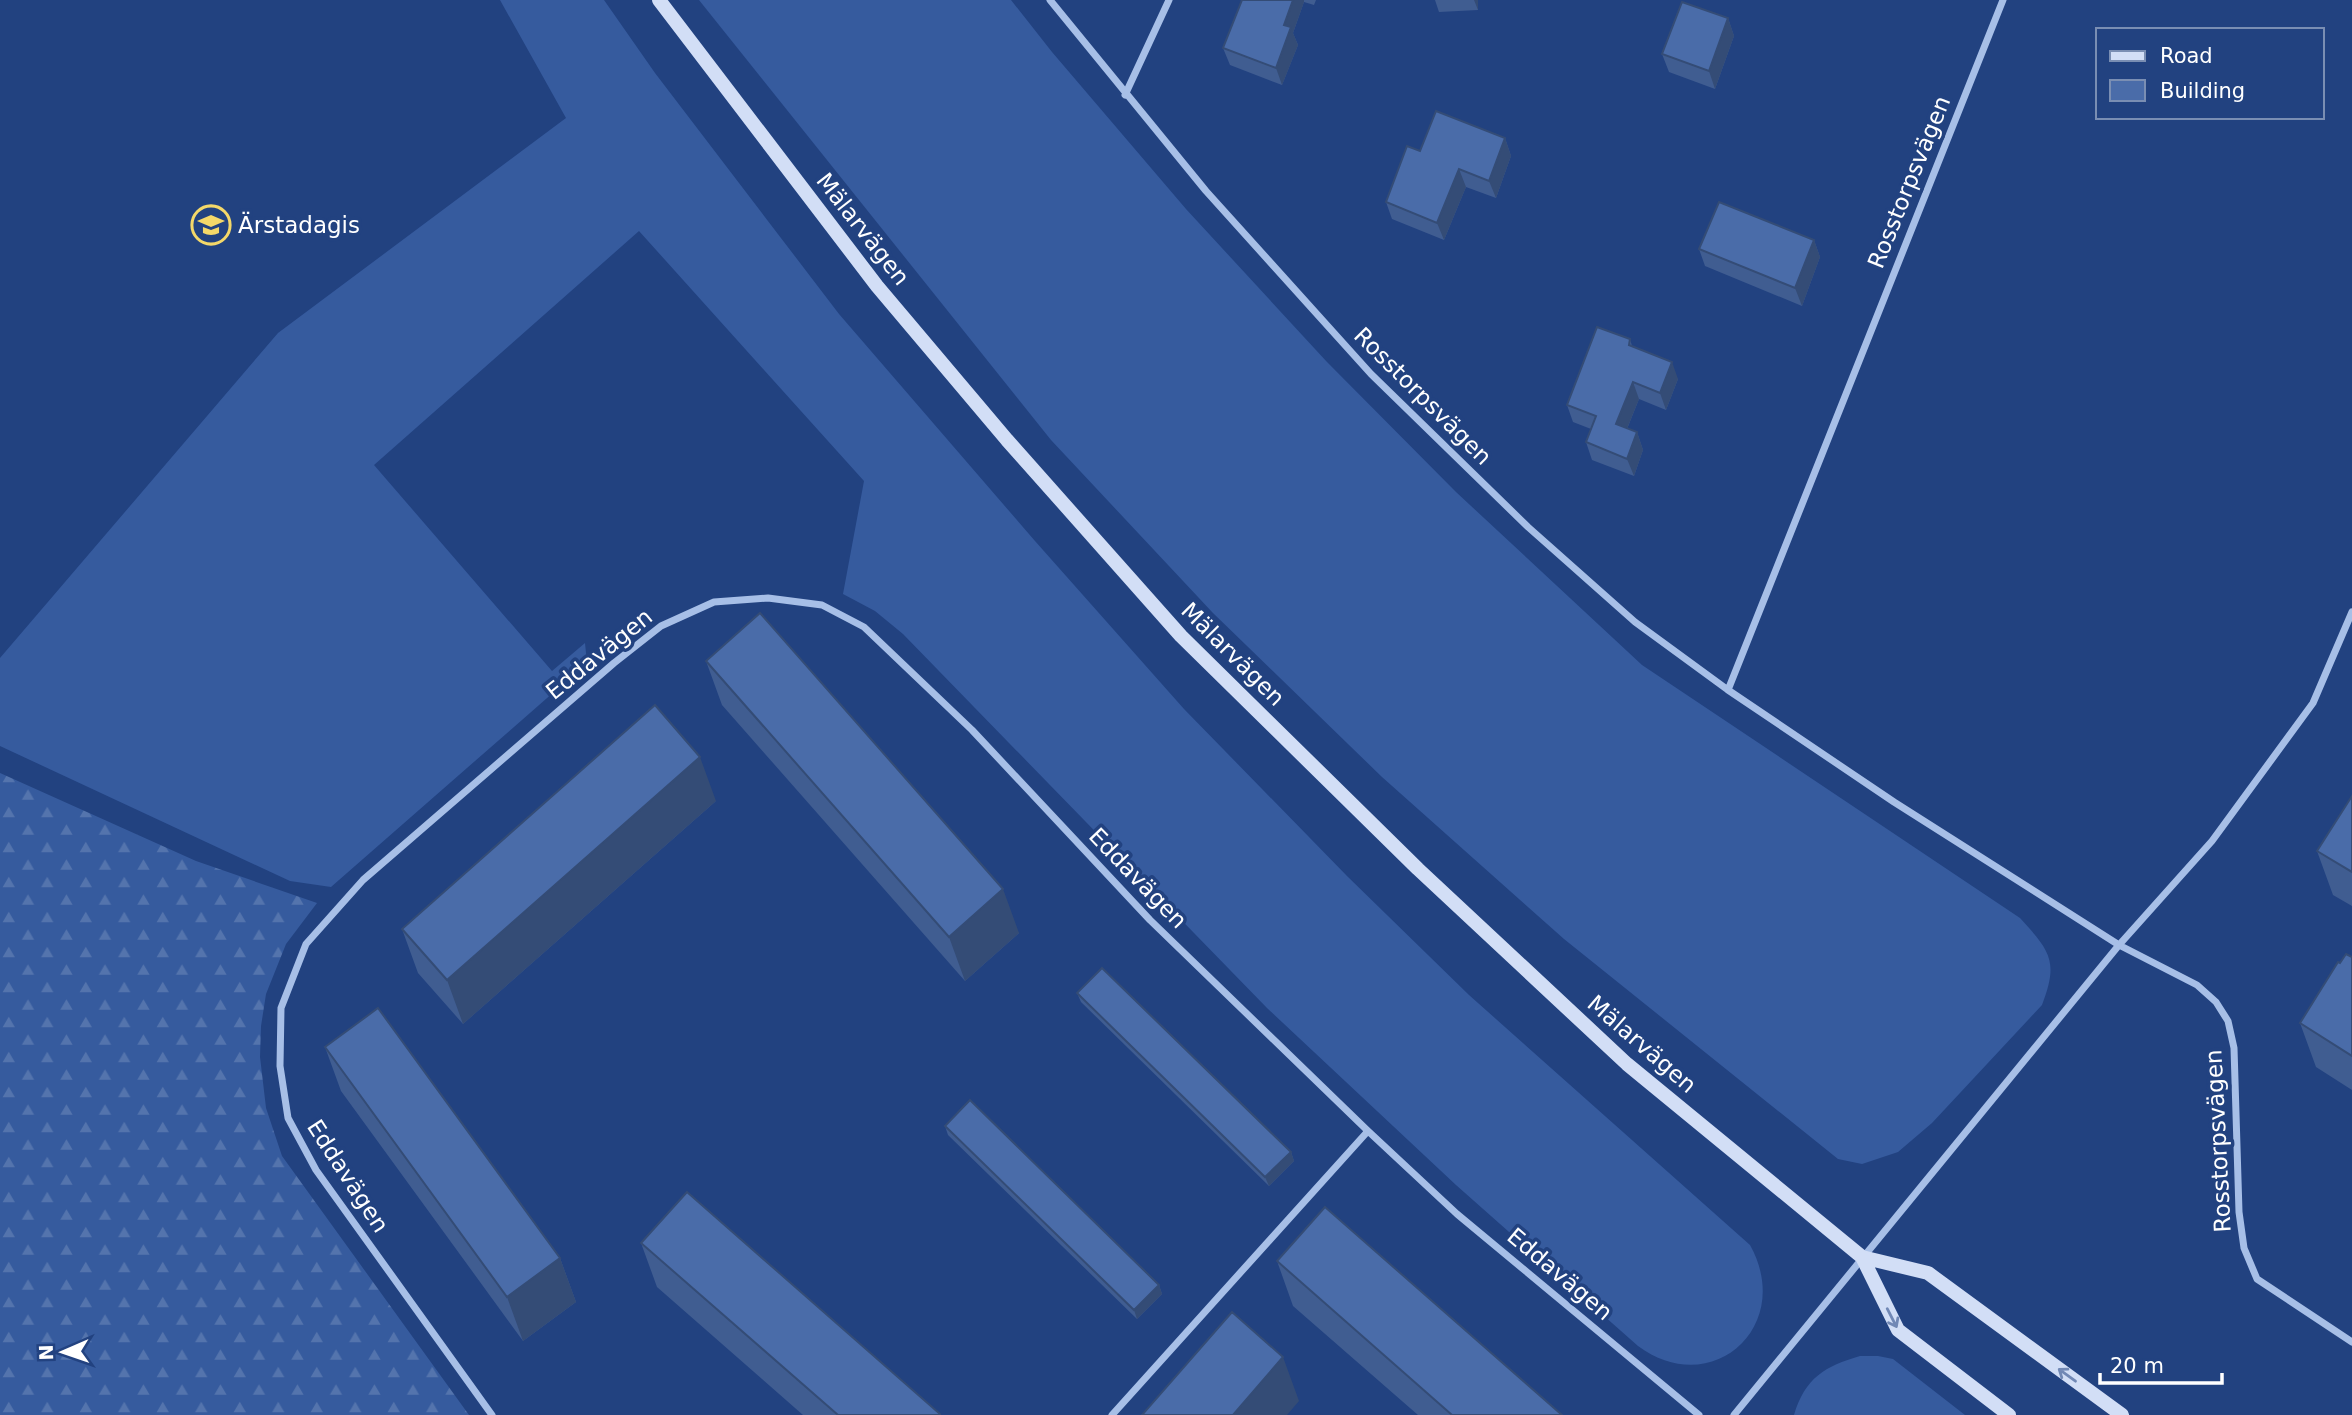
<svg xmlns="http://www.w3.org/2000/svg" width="2352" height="1415" font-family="'DejaVu Sans',sans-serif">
<defs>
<pattern id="forest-firs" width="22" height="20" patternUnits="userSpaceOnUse" patternTransform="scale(1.75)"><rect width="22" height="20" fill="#365b9e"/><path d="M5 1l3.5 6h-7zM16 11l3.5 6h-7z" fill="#5474ad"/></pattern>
</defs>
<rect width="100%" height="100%" fill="#224280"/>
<path fill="#365b9e" d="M 500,0 L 604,0 L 655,73 L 839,314 L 1035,541 L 1184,709 L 1347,876 L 1469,995 L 1750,1245 C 1795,1326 1712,1401 1638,1346 L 1456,1185 L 1267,1008 L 903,634 L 875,611 L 843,594 L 864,481 L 639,231 L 374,465 L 552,671 L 585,643 L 587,663 L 331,887 L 290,881 L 0,746 L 0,658 L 278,333 L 566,118 Z
M 699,0 L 1011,0 L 1052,52 L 1186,209 L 1327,362 L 1456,492 L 1642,665 L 2020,918 C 2050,951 2059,961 2042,1005 L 1932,1123 L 1898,1152 L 1862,1164 L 1838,1159 L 1564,939 L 1382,777 L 1213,613 L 1051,440 Z
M 1860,1356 L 1878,1356 L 1893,1359 L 1965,1415 L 1794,1415 C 1805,1378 1825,1366 1860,1356 Z"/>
<path fill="url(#forest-firs)" d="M 0,773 L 196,861 L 317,903 L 286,944 L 266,994 L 261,1026 L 260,1057 L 266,1108 L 282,1156 L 469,1415 L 0,1415 Z"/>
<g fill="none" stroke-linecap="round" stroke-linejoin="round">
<path stroke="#a7bfe7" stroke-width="7" d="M 1050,0 L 1206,191 L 1371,374 L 1528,527 L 1635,622 L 1728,690 L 1894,802 L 2119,945 L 2197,985 L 2216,1002 L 2228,1021 L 2234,1048 L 2239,1212 L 2244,1248 L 2257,1279 L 2352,1342
M 1125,95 L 1169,0
M 1728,690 L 2003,0
M 492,1415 L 316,1170 L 288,1118 L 280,1066 L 281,1008 L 306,944 L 363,880 L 614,663 L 661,626 L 714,602 L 768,598 L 822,605 L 864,627 L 972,730 L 1150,920 L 1368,1131 L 1457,1214 L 1699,1415
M 1112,1415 L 1368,1131
M 1734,1415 L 2119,945 L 2212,841 L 2313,703 L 2352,612"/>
<path stroke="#d2def6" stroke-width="14" d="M 659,0 L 877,286 L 1007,440 L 1181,636 L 1418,869 L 1627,1064 L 1862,1257 L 1898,1330 L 2009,1415
M 1862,1257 L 1928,1273 L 2122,1415"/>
</g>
<path fill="#405d91" d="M 1242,0 L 1316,0 L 1314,5 L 1304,2 L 1293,33 L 1298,45 L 1282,85 L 1230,65 L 1223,48 Z
M 1435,0 L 1478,0 L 1478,10 L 1439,12 Z
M 1728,18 L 1734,36 L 1715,89 L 1669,72 L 1662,54 Z
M 1505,138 L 1511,156 L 1496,198 L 1466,187 L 1444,240 L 1392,219 L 1386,202 L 1420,151 Z
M 1814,240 L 1820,257 L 1802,306 L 1705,266 L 1699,249 Z
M 1630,339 L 1632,346 L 1678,379 L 1666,410 L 1639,399 L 1627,429 L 1637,432 L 1643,450 L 1634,476 L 1592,460 L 1586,442 L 1591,429 L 1573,422 L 1567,405 Z
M 706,661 L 1019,933 L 965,981 L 722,705 Z
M 2352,796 L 2352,906 L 2333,895 L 2317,851 Z
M 716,801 L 463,1024 L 418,973 L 402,929 Z
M 2352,957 L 2352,1090 L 2316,1067 L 2300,1023 L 2340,963 Z
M 1077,993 L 1291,1152 L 1294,1161 L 1269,1186 L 1081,1002 Z
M 325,1047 L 560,1258 L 576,1302 L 523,1341 L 341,1091 Z
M 945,1126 L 1159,1285 L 1162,1294 L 1137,1319 L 948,1135 Z
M 641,1243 L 940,1414 L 941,1415 L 803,1415 L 657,1287 Z
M 1277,1261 L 1562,1415 L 1418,1415 L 1293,1306 Z"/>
<path fill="#344c76" d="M 1293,0 L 1304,0 L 1304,2 L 1293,33 L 1298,45 L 1282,85 L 1276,68 L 1284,25 Z
M 1474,0 L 1478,0 L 1478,10 Z
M 1728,18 L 1734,36 L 1715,89 L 1709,71 Z
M 1505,138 L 1511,156 L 1496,198 L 1489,181 Z
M 1459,169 L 1466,187 L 1444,240 L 1437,223 Z
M 1814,240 L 1820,257 L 1802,306 L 1795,288 Z
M 1672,362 L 1678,379 L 1666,410 L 1660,393 Z
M 1633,382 L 1639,399 L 1622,441 L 1616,424 Z
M 1637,432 L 1643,450 L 1634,476 L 1627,459 Z
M 700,757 L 716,801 L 463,1024 L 447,980 Z
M 1003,889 L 1019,933 L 965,981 L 949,937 Z
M 1291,1152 L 1294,1161 L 1269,1186 L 1265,1177 Z
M 560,1258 L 576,1302 L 523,1341 L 507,1297 Z
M 1159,1285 L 1162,1294 L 1137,1319 L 1134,1310 Z
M 1283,1357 L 1299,1401 L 1287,1415 L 1233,1415 Z"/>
<path fill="#4a6ca9" stroke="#344c76" stroke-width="2" d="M 1242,0 L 1293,0 L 1284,25 L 1291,27 L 1276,68 L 1223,48 Z
M 1682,2 L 1728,18 L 1709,71 L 1662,54 Z
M 1436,111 L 1505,138 L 1489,181 L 1459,169 L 1437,223 L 1386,202 L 1407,146 L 1420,151 Z
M 1719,202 L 1814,240 L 1795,288 L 1699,249 Z
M 1597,327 L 1630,339 L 1629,345 L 1672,362 L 1660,393 L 1633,382 L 1616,424 L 1637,432 L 1627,459 L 1586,442 L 1596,416 L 1567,405 Z
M 760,613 L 1003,889 L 949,937 L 706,661 Z
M 655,705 L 700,757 L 447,980 L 402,929 Z
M 2352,796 L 2352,872 L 2317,851 Z
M 2346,954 L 2352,957 L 2352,1056 L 2300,1023 L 2338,962 L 2340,963 Z
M 1102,968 L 1291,1152 L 1265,1177 L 1077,993 Z
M 378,1008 L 560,1258 L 507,1297 L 325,1047 Z
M 970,1100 L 1159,1285 L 1134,1310 L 945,1126 Z
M 687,1192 L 940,1414 L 939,1415 L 838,1415 L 641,1243 Z
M 1325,1207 L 1562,1415 L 1452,1415 L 1277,1261 Z
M 1232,1312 L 1283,1357 L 1233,1415 L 1142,1415 Z"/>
<defs><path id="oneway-shaft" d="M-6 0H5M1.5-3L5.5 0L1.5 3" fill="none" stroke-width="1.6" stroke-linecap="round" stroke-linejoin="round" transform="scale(1.75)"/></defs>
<g stroke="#7188b5">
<use href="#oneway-shaft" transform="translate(1892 1318) rotate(63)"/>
<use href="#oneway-shaft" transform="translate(2067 1375) rotate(-144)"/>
</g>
<defs>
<g id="school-ring" transform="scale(2.0125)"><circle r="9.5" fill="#224280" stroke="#f4d869" stroke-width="1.5"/><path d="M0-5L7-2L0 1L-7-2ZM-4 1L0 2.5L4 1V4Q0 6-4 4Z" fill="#f4d869"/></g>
</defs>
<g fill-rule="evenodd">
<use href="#school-ring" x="211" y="225"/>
</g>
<g text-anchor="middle" stroke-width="7" stroke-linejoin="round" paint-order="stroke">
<g font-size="23" fill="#fff" stroke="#224280">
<text transform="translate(1909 182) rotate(-68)" y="8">Rosstorpsvägen</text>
<text transform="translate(863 229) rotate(52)" y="8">Mälarvägen</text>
<text transform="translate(1423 396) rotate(45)" y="8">Rosstorpsvägen</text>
<text transform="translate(599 654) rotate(-39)" y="8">Eddavägen</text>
<text transform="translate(1233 654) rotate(45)" y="8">Mälarvägen</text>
<text transform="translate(1138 878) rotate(46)" y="8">Eddavägen</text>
<text transform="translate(1642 1044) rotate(41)" y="8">Mälarvägen</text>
<text transform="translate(2218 1141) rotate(-93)" y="8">Rosstorpsvägen</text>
<text transform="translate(348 1176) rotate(57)" y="8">Eddavägen</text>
<text transform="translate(1560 1274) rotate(40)" y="8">Eddavägen</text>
</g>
<g font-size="23" fill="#fff" stroke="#224280" text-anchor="start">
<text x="238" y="233">Ärstadagis</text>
</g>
</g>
<rect x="2096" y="28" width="228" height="91" fill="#224280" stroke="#7a8eb3" stroke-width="2"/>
<rect x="2110" y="51" width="35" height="10" fill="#d2def6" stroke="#7a8eb3" stroke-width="2"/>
<text x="2160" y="63" font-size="21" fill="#ffffff">Road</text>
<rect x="2110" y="80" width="35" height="21" fill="#4a6ca9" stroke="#7a8eb3" stroke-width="2"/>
<text x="2160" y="98" font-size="21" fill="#ffffff">Building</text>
<g transform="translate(63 1352) rotate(268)" stroke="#224280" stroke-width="5" paint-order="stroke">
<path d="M0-5L12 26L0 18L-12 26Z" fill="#ffffff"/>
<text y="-10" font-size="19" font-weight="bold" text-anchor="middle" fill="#ffffff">N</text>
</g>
<path d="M2100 1373v10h122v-10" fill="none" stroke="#ffffff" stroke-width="3.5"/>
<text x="2110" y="1373" font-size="21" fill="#ffffff" stroke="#224280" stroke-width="5" paint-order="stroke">20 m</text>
</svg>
